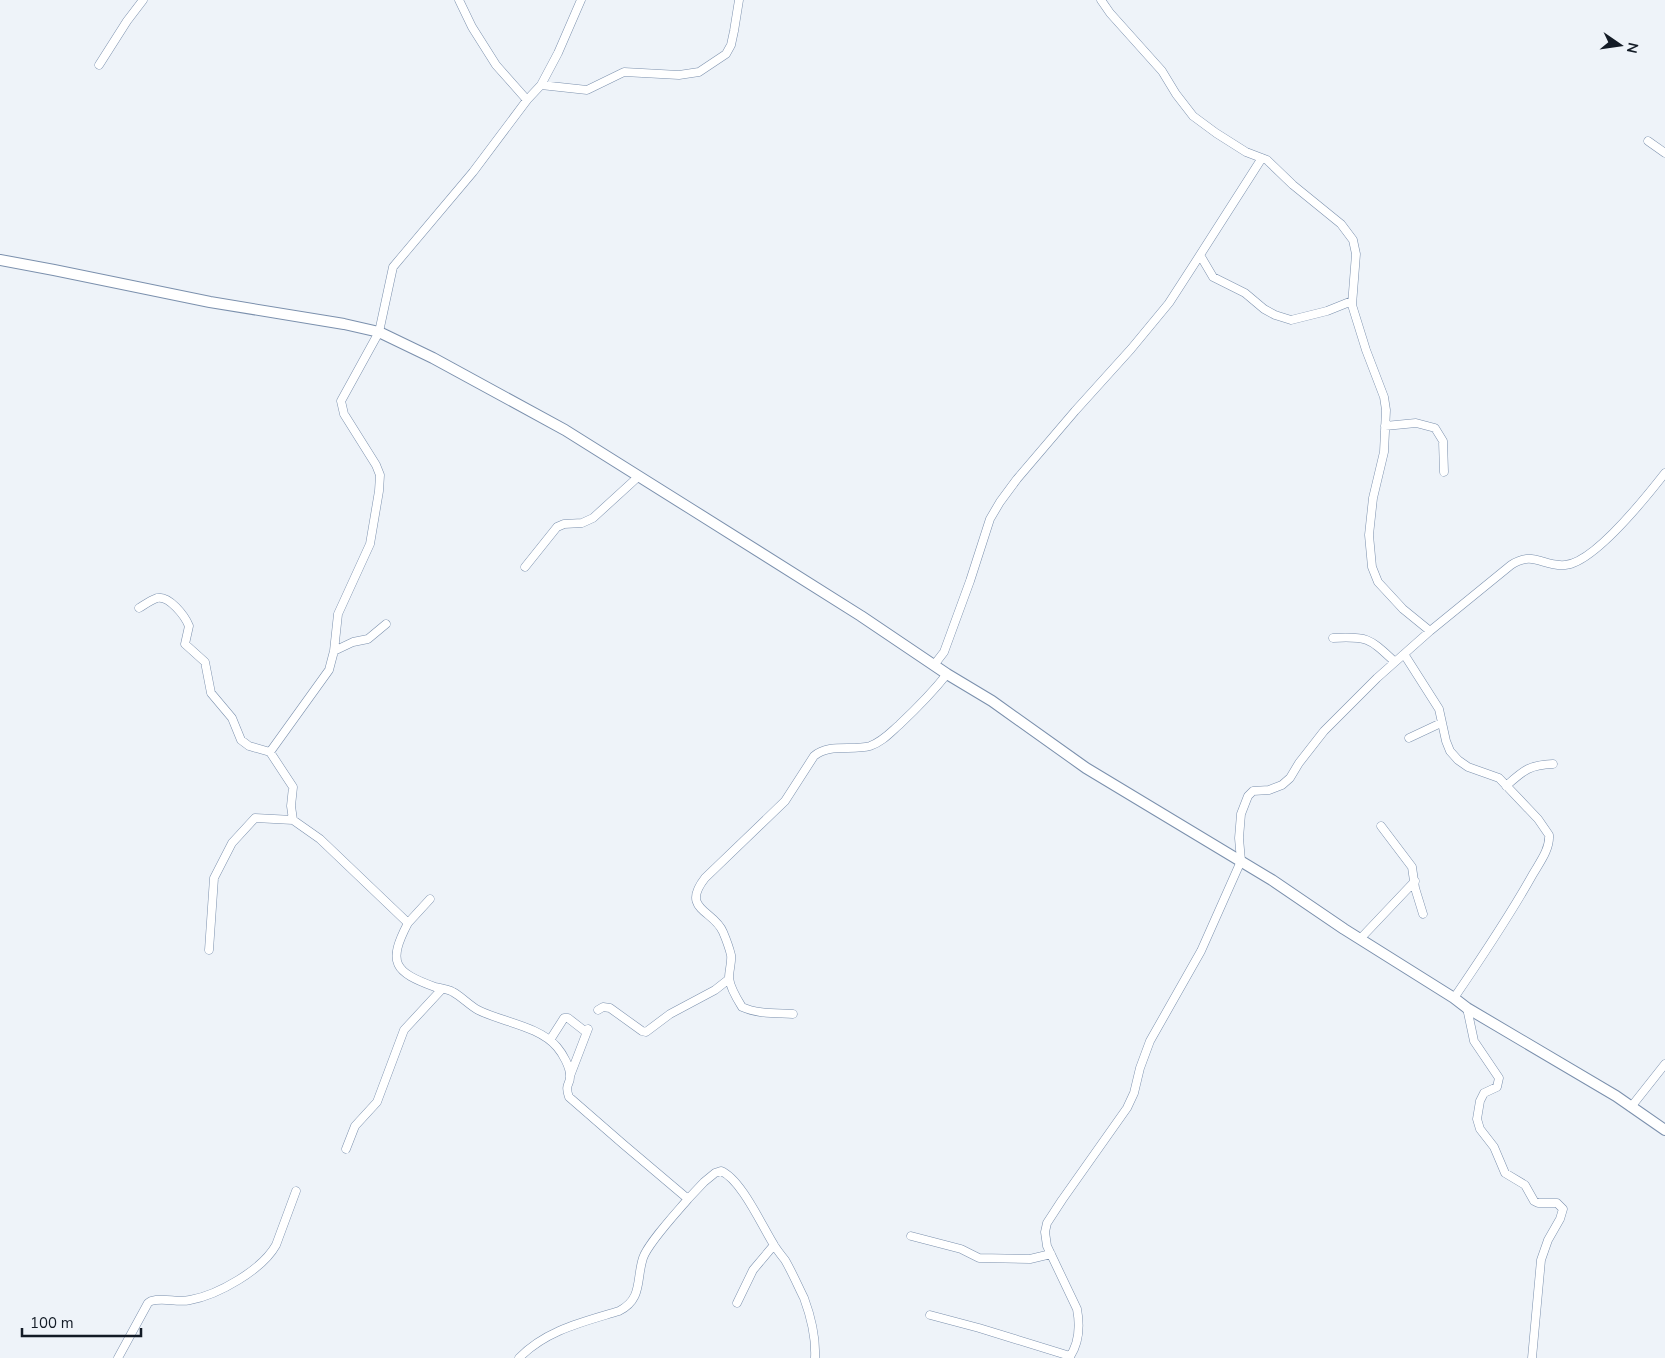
<svg xmlns="http://www.w3.org/2000/svg" width="1665" height="1358" font-family="'Nunito Sans',sans-serif">
<rect width="100%" height="100%" fill="#eef3f9"/>
<g fill="none" stroke-linecap="round" stroke-linejoin="round">
<g stroke="#7b90ad" stroke-width="9">
<path id="minor" d="M 459,0 L 472,27 L 496,65 L 527,100
M 1101,0 L 1110,13 L 1162,71 L 1176,94 L 1193,116 L 1216,133 L 1246,152 L 1267,160 L 1293,185 L 1341,224 L 1353,240 L 1356,254 L 1352,305 L 1366,350 L 1384,397 L 1386,410 L 1384,452 L 1373,498 L 1369,535 L 1372,567 L 1378,582 L 1403,609 L 1430,631
M 99,65 L 127,21 L 143,0
M 541,85 L 558,53 L 581,0
M 1648,141 L 1665,153
M 1200,255 L 1262,158
M 1385,426 L 1416,423 L 1435,428 L 1443,441 L 1444,472
M 525,567 L 557,527 L 564,524 L 582,523 L 593,518 L 639,476
M 139,608 C 144,605 151,600 157,598 C 169,595 185,616 189,626 L 185,644 L 205,662 L 211,693 L 232,718 L 241,740 L 249,746 L 270,752 L 329,670 L 334,651 L 338,614 L 370,544 L 379,491 L 380,475 L 376,465 L 344,414 L 341,401 L 379,332 L 393,267 L 473,172 L 527,100 L 541,85 L 587,90 L 624,72 L 679,75 L 699,72 L 726,54 L 731,45 L 734,31 L 739,0
M 1333,638 C 1369,636 1370,639 1395,662
M 334,651 L 353,642 L 368,639 L 386,624
M 1404,654 L 1439,709 L 1446,741 L 1450,751 L 1458,760 L 1468,767 L 1499,778 L 1538,819 L 1549,835 C 1550,849 1540,862 1533,874 C 1509,917 1482,957 1454,998
M 934,665 L 944,652 L 970,581 L 990,519 L 1000,502 L 1017,479 L 1075,411 L 1131,349 L 1169,303 L 1200,255 L 1213,277 L 1245,293 L 1264,309 L 1275,315 L 1291,320 L 1327,311 L 1352,301
M 1409,738 L 1441,723
M 270,752 L 293,787 L 291,806 L 293,820 L 320,839 L 408,923 C 387,963 394,972 435,987 C 441,988 448,989 453,992 C 462,997 469,1005 478,1010 C 502,1022 539,1026 557,1047 C 563,1054 570,1067 570,1075 C 571,1085 564,1083 569,1097 L 623,1144 L 688,1199 L 704,1182 L 715,1173 L 721,1171 C 741,1179 762,1226 774,1245 C 777,1250 781,1255 785,1260 C 792,1272 798,1286 804,1298 C 811,1317 816,1338 815,1358
M 1506,786 C 1524,770 1529,765 1553,764
M 1381,826 L 1412,867 L 1415,888 L 1423,914
M 408,923 L 430,899
M 1360,939 L 1415,881
M 209,950 L 214,878 L 232,843 L 255,818 L 293,820
M 1467,1008 L 1474,1041 L 1499,1078 L 1497,1087 L 1484,1093 L 1480,1101 L 1477,1119 L 1480,1129 L 1494,1147 L 1505,1173 L 1525,1185 L 1534,1201 L 1538,1203 L 1557,1203 L 1563,1209 L 1560,1219 L 1548,1240 L 1541,1260 L 1532,1358
M 598,1010 L 603,1007 L 610,1008 L 642,1031 L 646,1032 L 670,1014 L 715,990 L 729,979
M 793,1014 C 776,1013 757,1014 742,1007 C 737,999 730,987 729,978 C 729,970 732,962 731,955 C 729,947 726,939 723,932 C 714,910 680,910 705,878 L 785,801 L 814,756 C 829,743 852,751 870,746 C 882,742 890,733 899,725 C 916,709 932,693 947,674
M 550,1040 L 564,1018 L 568,1018 L 586,1032
M 570,1076 L 588,1029
M 1631,1107 L 1665,1064
M 346,1149 L 355,1126 L 377,1102 L 404,1030 L 442,989
M 911,1236 L 961,1249 L 979,1258 L 1030,1259 L 1051,1254
M 737,1303 L 753,1270 L 774,1245
M 930,1315 L 979,1328 L 1070,1356
M 118,1358 L 148,1303 L 151,1301 C 164,1297 177,1303 190,1300 C 218,1295 262,1270 276,1245 L 296,1191
M 519,1358 C 546,1330 583,1322 619,1311 C 643,1299 636,1279 643,1258 C 648,1243 677,1212 688,1199
M 1069,1358 C 1079,1344 1080,1325 1077,1309 L 1047,1246 L 1045,1232 L 1047,1223 L 1062,1200 L 1127,1108 L 1134,1093 L 1140,1068 L 1150,1041 L 1201,951 L 1241,861 L 1239,838 L 1241,814 L 1248,796 L 1253,791 L 1269,790 L 1282,785 L 1290,778 L 1299,763 L 1324,731 L 1377,678 L 1430,631 L 1511,565 C 1534,550 1542,567 1565,565 C 1594,563 1647,496 1665,473"/>
</g>
<g stroke="#7b90ad" stroke-width="12">
<path id="tertiary" d="M 0,260 L 54,270 L 210,302 L 344,324 L 379,332 L 433,358 L 565,430 L 691,509 L 861,616 L 947,674 L 992,701 L 1086,768 L 1272,880 L 1344,929 L 1454,998 L 1467,1008 L 1616,1096 L 1665,1130"/>
</g>
<use href="#minor" stroke="#fff" stroke-width="8"/>
<use href="#tertiary" stroke="#fff" stroke-width="10"/>
</g>
<g transform="translate(1620 45) rotate(103)" stroke="#eef3f9" stroke-width="4" paint-order="stroke">
<path d="M0-4L9 19L0 12L-9 19Z" fill="#131b26"/>
<text y="-8" font-size="14" font-weight="bold" text-anchor="middle" fill="#131b26">N</text>
</g>
<path d="M22 1328v8h119v-8" fill="none" stroke="#131b26" stroke-width="2.5"/>
<text x="30" y="1328" font-size="15" fill="#131b26" stroke="#eef3f9" stroke-width="4" paint-order="stroke">100 m</text>
</svg>
